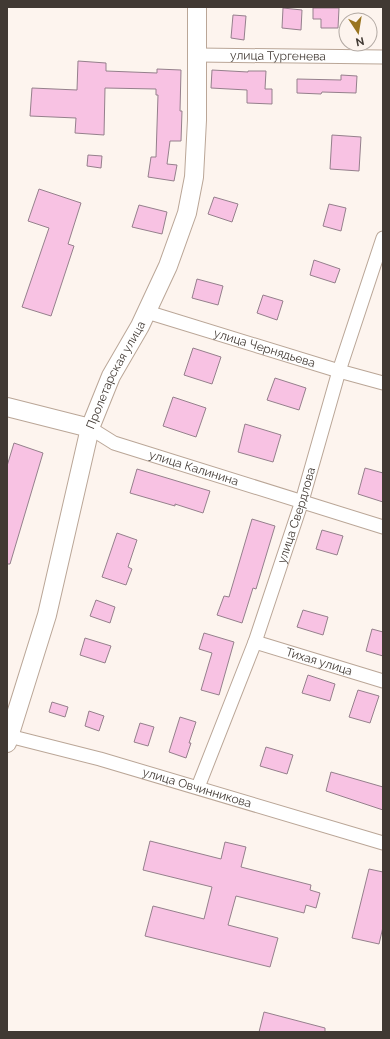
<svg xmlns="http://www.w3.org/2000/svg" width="390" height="1039" font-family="Raleway,sans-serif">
<rect width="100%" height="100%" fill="#fdf4ee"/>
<path fill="#f8c2e3" stroke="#95808c" d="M 283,8 L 302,10 L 301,30 L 282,28 Z
M 313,8 L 339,8 L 338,28 L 321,28 L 321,19 L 313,19 Z
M 233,15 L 246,16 L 244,40 L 231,38 Z
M 78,61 L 106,63 L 106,71 L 157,73 L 157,69 L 181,70 L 180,111 L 182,111 L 181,141 L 170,141 L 167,164 L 177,165 L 174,181 L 148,177 L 151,157 L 156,157 L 158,95 L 156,95 L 156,89 L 105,88 L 104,135 L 75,133 L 76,118 L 30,116 L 32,88 L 77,90 Z
M 212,70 L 248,72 L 248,71 L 266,71 L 265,89 L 272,89 L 272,104 L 247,103 L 247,90 L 211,88 Z
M 341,75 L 357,76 L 356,93 L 322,92 L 321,94 L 297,93 L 297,79 L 341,80 Z
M 332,135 L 361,137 L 359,171 L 330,169 Z
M 88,155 L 102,156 L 101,168 L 87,166 Z
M 39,189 L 81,203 L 68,244 L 74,246 L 51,316 L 22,307 L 49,228 L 28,221 Z
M 214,197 L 238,204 L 232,222 L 208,214 Z
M 329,204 L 346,208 L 341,231 L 323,226 Z
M 139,205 L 167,212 L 162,234 L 132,227 Z
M 314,260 L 340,269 L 335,283 L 310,275 Z
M 197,279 L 223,286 L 218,305 L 192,298 Z
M 263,295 L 283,301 L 277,320 L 257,313 Z
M 193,348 L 221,357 L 212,384 L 184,375 Z
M 275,378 L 306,388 L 299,410 L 267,400 Z
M 173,397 L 206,408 L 196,437 L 163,426 Z
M 245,424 L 281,435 L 273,462 L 238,452 Z
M 14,443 L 43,453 L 10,564 L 7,564 L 7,466 Z
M 365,468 L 383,473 L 383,502 L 358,494 Z
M 137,469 L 210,491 L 203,513 L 175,504 L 175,506 L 130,493 Z
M 252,519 L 275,526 L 256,589 L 253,588 L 242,623 L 217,615 L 224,596 L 229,597 Z
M 322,530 L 343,536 L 337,555 L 316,549 Z
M 117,533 L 137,540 L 128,567 L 132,569 L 126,585 L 102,577 Z
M 96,600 L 115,607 L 110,623 L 90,616 Z
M 303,610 L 328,617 L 323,635 L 297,627 Z
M 372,629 L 383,632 L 383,656 L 366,651 Z
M 204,633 L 234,642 L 219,695 L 201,690 L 212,653 L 199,649 Z
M 85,638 L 111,646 L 105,663 L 80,655 Z
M 308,675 L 335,684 L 330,701 L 302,693 Z
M 358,690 L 379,696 L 370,723 L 349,717 Z
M 52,702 L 68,707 L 65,717 L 49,712 Z
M 89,711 L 104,716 L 99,731 L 85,726 Z
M 180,717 L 196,722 L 189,743 L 191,743 L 186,758 L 169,752 Z
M 140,723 L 154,727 L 148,746 L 134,742 Z
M 266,747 L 293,755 L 287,774 L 260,766 Z
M 331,772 L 383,787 L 383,810 L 326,791 Z
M 150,841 L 221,859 L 225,842 L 246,847 L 241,867 L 311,885 L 310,890 L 320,893 L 316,908 L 306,905 L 304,913 L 236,896 L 228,925 L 278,938 L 270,967 L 145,936 L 153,906 L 204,919 L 212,887 L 143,870 Z
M 369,869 L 383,872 L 383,927 L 379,944 L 352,938 Z
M 264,1012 L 325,1028 L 325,1032 L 259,1032 Z"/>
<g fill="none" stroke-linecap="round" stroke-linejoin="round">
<g stroke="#baa697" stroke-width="15">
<g id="street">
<path id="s1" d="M 198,55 L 383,57"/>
<path id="s2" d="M 147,312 L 339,371 L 383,383"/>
<path id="s3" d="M 90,428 L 114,443 L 383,527"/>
<path id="s4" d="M 255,642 L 383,681"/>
<path id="s5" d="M 9,736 L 100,759 L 383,843"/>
<path id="s6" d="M 198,787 L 255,642 L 302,501 L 339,371 L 383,238"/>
</g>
</g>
<g stroke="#baa697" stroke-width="20">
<g id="secondary">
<path d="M 7,407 L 90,428"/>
<path id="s7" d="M 7,743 L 47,615 L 90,428 L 111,376 L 140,326 L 168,266 L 187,213 L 194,177 L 197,120 L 197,7"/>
</g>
</g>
<use href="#street" stroke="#fff" stroke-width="13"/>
<use href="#secondary" stroke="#fff" stroke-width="18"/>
</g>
<g text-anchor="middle" stroke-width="3.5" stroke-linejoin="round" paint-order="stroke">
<g font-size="12" fill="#413933" stroke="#fdf4ee">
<text dy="4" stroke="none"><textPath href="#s1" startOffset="80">улица Тургенева</textPath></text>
<text dy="4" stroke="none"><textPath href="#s2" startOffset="123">улица Чернядьева</textPath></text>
<text dy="4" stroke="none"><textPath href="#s7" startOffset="385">Пролетарская улица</textPath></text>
<text dy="4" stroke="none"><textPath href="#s3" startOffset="112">улица Калинина</textPath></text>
<text dy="4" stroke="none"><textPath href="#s6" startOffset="289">улица Свердлова</textPath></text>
<text dy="4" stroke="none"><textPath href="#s4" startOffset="67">Тихая улица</textPath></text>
<text dy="4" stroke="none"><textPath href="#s5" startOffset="195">улица Овчинникова</textPath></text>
</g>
</g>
<rect width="390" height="1039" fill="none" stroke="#413933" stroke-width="16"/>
<g transform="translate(358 32) rotate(168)"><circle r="19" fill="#fdf4ee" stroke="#b2a9a3"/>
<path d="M0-3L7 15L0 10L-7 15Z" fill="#99741f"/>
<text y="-6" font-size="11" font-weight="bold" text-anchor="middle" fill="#413933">N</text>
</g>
</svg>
